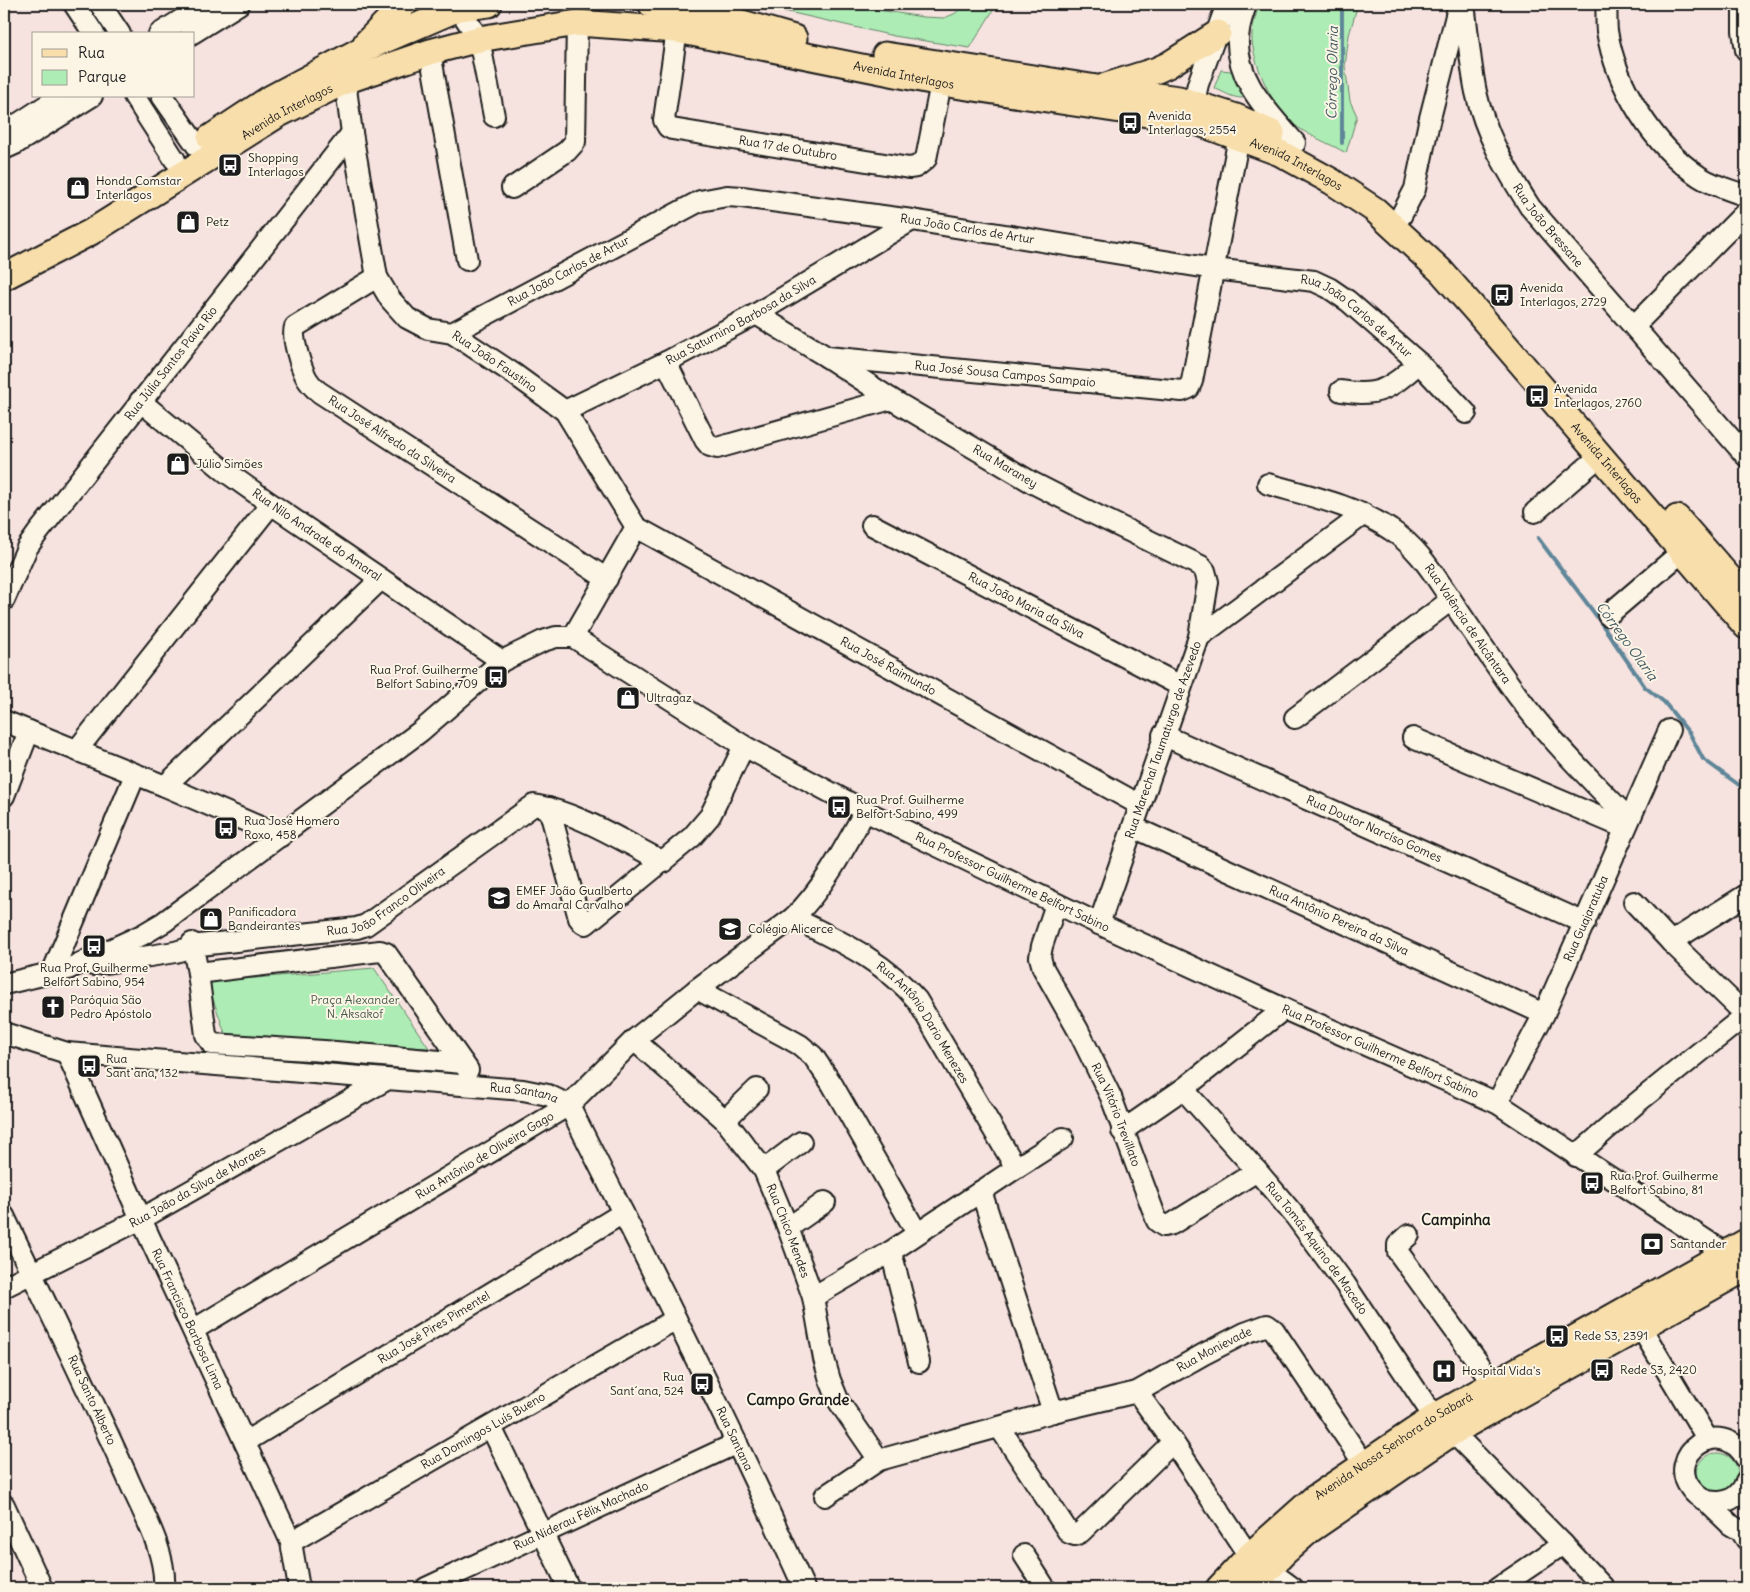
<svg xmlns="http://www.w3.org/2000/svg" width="1750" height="1592" font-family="Delius,sans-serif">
<rect width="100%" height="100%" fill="#f6e2df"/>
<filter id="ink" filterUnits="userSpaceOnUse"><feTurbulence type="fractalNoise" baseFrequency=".02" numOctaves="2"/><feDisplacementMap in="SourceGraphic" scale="10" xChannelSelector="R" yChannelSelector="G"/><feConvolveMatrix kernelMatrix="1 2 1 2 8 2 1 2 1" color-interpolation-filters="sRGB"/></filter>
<g filter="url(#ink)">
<path fill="#adecb4" stroke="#648468" d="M 779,4 L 841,4 L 923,17 L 944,18 L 954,14 L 967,4 L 997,4 L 970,48 L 894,36 L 775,9 L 775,7 Z
M 1259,4 L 1358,4 L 1349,35 L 1345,66 L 1350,101 L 1357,116 L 1346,153 C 1329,143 1308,136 1292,123 C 1272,106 1255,67 1252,41 C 1251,29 1256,16 1259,4 Z
M 1239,69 L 1248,96 C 1238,102 1224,92 1214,88 L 1221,70 L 1231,71 Z
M 374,968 L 429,1048 L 227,1039 L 207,982 Z
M1696 1474a21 21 0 1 1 42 0a21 21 0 1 1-42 0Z"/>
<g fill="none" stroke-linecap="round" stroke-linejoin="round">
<path stroke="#5e8698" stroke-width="4" d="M 1342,143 L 1342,8 L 1344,4
M 1538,538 L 1595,614 L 1645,687 L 1664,702 L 1690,734 L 1703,759 L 1746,790"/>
<g stroke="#1c1c1c" stroke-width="24">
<g id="minor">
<path d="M 74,4 L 94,34"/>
<path d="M 100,4 L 120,34"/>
<path d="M 458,4 L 463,15 L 479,39 L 494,116"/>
<path d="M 1246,4 C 1244,12 1240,21 1239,30 C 1231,76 1268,112 1295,143"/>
<path id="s1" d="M 1464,4 C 1468,33 1470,63 1476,92 C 1485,134 1507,171 1530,207 L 1746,456"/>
<path d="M 1606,4 C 1607,13 1606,22 1607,31 C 1616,86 1653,146 1700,177 C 1714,186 1731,190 1746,196"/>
<path d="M 1743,4 L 1743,31 L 1746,50"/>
<path id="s2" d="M 677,30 L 664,120 L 668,127 L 672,129 L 909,168 L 916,167 L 926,159 L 941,83"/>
<path d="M 159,34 L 206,4"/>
<path d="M 191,34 L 239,4"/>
<path d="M 430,52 L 467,260"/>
<path id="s3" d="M 345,81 L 352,133 L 377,277 L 390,299 L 407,318 L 428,329 L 452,333 L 514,374 L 565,411 L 636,527 L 573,637"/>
<path d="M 134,96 L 175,160"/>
<path d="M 162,96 L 197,146"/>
<path d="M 1194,119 L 1194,102 L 1198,84 L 1227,4"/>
<path d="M 4,133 L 61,96"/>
<path d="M 4,149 L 15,144 L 92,96"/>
<path d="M 512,188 L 567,151 L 575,142 L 577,23"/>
<path d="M 1401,216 L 1415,189 L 1417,179 L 1429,122 L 1459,4"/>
<path id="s4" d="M 377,277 L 295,327 C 291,337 301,367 306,377 C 309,383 314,388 319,392 L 607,579"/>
<path id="s5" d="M 756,314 L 827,357 L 891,399 L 1033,483 L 1090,512 L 1201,566 L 1205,571 L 1208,582 L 1199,637"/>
<path d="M 1634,326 L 1746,212"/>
<path id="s6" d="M 452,333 L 700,201 L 727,196 L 742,197 L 912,220 L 1214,269 L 1314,281 L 1329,288 L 1348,301 L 1419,363 L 1466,413"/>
<path id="s7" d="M 827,357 L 1182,391 L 1189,388 L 1192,381 L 1239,137"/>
<path d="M 666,362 L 705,440 L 710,446 L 717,448 L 891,399"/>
<path d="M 1341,391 C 1380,398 1391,387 1419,363"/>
<path id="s8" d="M 140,401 L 226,472 L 271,504 L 502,661"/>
<path id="s9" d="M 565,411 L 666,362 L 756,314 L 912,220"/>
<path id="s10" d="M 1268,484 C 1310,496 1354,505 1391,530 C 1419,548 1434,575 1452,601 C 1473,633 1495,664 1517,695 C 1550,740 1590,779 1629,819"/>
<path d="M 1535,512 L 1601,455"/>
<path id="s11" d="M 872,525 L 1181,686"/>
<path id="s12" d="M 636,527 L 1140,805"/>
<path id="s13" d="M 4,600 L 27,548 L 37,534 L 352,133"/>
<path d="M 1608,615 L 1683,551"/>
<path d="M 1295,718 L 1451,600"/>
<path d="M 4,721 L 165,786 L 281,836"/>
<path id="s14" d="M 1163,735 L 1585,923"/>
<path d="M 1413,738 L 1625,828"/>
<path d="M 77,750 L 271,504"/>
<path d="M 165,786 L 381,579"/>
<path d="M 4,796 L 29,731"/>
<path d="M 549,808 L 579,918 L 583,923 L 586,924 L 692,837 L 710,816 L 744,746"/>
<path id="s15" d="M 1133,827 L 1544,1014"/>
<path id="s16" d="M 1056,904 L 1042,946 L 1040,957 L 1043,968 L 1078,1030 L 1111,1097 L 1157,1221 L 1164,1226 L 1172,1224 L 1257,1171"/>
<path id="s17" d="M 793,918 C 839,941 883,960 917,1000 L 1016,1168"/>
<path id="s18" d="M 1099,924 L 1199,637 L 1364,514"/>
<path d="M 1671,942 L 1746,895"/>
<path d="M 192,943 L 198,973 L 206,1035 L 212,1044 L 324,1051 L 463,1063"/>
<path id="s19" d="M 93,965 L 175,952 L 200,945 L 357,928 L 366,925 L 534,805 C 580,813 622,841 664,862"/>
<path d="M 52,973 L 135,775"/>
<path d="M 198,973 L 380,951 L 386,953 L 468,1070"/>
<path id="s20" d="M 4,984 L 68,969 L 142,935 L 164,922 L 421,731 L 502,661 L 543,641 L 556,637 L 573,637 L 744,746 L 865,811 L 1099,924 L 1284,1009 L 1497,1103 L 1736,1260"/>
<path d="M 697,989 L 784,1036 L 800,1045 L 813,1056 L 832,1084 L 917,1233"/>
<path id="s21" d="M 4,1033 L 67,1053 L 523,1090 L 548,1095 L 569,1105 C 649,1265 731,1425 804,1588"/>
<path id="s22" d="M 634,1040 L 725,1120 L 764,1170 L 788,1228 L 813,1297 L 824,1359 L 830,1380 L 839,1402 L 879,1460"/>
<path id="s23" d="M 67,1053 L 141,1219 L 291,1542 L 299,1588"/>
<path id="s24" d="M 1183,1089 L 1257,1171 L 1295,1216 L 1345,1284 L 1426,1405 L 1563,1544 L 1604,1588"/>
<path id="s25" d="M 1497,1103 L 1544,1014 L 1669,730"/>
<path d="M 725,1120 L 757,1089"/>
<path d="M 1122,1131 L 1183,1089 L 1284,1009"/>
<path d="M 1576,1156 L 1638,1102 L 1746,1015 L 1671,942 L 1634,902"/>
<path d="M 764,1170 L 801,1142"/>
<path d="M 981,1191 L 1053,1412"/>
<path id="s26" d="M 4,1216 C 45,1302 87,1387 126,1474 C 140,1508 167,1551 164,1588"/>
<path d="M 788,1228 L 825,1202"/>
<path d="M 1409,1235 L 1398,1245 L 1398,1252 L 1493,1383"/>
<path d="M 890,1252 L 894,1263 L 919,1362"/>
<path id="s27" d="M 4,1287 L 141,1219 L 386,1080"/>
<path d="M 813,1297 L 890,1252 L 1016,1168 L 1063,1138"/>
<path d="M 1640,1326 L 1708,1440"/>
<path id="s28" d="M 193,1330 L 569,1105 L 634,1040 L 697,989 L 793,918 C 824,888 844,849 865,811"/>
<path d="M 1137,1392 L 1173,1442 L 1249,1556 L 1293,1588"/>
<path d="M 491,1427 L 569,1588"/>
<path d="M 1000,1428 L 1069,1533 L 1075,1535 L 1081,1532 L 1173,1442"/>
<path id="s29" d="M 245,1442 L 623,1213"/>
<path d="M 1746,1458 C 1719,1413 1665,1456 1691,1489 C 1698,1498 1705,1502 1717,1502 C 1730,1503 1741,1494 1746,1482"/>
<path id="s30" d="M 825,1496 L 879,1460 L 1053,1412 L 1137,1392 L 1204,1354 L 1245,1333 L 1267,1325 L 1274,1330 L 1364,1464"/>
<path d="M 1707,1502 L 1731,1525 L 1741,1531 L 1746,1539"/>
<path d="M 4,1505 L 42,1588"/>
<path id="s31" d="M 291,1542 L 676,1319"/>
<path d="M 1024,1555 L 1045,1588"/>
<path id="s32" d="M 426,1588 L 737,1443"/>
<path d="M 1498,1588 L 1563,1544"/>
</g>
</g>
<g stroke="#1c1c1c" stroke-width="29">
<g id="major">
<path d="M 651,4 L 693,9 L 794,38"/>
<path d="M 366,43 L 404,4"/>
<path d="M 885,55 L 1097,88 L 1179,99 L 1236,117 L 1272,133"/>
<path d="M 1106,86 L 1157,70 L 1168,65 L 1218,33"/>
<path d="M 210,138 L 269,99 L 359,51 L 459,8 L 489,4"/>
<path id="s33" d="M 4,277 L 91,232 L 279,114 L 345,81 L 430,52 L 479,39 L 577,23 L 677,30 L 941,83 L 1194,121 L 1280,153 L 1331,181 L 1375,210 L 1441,271 L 1478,313 L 1746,626"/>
<path d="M 1677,518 L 1746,597"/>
<path id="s34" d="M 1219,1588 L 1249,1556 L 1313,1499 L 1436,1416 L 1746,1242"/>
<path d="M 1251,1588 L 1283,1554 L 1310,1530 L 1453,1432 L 1746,1268"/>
</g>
</g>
<use href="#minor" stroke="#fcf5e5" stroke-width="20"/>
<use href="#major" stroke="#f8deab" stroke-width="25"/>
</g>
</g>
<defs>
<g id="bus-square" transform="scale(1.25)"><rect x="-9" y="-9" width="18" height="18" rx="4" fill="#1c1c1c" stroke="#fcf5e5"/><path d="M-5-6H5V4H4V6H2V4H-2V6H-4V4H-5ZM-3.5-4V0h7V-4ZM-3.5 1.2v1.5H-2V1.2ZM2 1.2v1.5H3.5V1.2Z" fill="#fff"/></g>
<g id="shop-square" transform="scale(1.25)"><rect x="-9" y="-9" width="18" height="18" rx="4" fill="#1c1c1c" stroke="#fcf5e5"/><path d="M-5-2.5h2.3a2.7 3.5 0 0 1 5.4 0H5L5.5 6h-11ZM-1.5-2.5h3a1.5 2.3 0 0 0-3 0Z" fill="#fff"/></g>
<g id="school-square" transform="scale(1.25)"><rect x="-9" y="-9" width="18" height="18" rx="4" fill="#1c1c1c" stroke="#fcf5e5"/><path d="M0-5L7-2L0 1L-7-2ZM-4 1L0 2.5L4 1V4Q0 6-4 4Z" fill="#fff"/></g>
<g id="church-square" transform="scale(1.25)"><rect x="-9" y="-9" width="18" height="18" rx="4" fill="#1c1c1c" stroke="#fcf5e5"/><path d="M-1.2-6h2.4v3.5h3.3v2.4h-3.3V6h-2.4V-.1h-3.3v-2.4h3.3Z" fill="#fff"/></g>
<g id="bank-square" transform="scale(1.25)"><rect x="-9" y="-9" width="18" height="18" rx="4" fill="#1c1c1c" stroke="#fcf5e5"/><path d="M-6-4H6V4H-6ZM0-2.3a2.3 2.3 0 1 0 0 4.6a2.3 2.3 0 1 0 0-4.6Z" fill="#fff"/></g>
<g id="hospital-square" transform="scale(1.25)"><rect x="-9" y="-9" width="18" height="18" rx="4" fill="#1c1c1c" stroke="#fcf5e5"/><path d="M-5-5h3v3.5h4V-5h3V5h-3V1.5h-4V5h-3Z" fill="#fff"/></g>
</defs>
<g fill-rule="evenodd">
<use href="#bus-square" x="1130" y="123"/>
<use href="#bus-square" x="230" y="165"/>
<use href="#shop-square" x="78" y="188"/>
<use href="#shop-square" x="188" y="222"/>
<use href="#bus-square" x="1502" y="295"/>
<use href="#bus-square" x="1537" y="396"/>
<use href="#shop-square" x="178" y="464"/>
<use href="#bus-square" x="496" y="677"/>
<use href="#shop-square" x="628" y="698"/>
<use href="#bus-square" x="839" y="807"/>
<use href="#bus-square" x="226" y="828"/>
<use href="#school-square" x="499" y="898"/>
<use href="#shop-square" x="211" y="919"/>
<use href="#school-square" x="730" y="929"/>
<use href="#bus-square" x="94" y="946"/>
<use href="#church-square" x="53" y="1007"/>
<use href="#bus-square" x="89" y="1066"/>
<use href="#bus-square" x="1592" y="1183"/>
<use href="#bank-square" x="1652" y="1244"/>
<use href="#bus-square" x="1557" y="1336"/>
<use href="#bus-square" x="1602" y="1370"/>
<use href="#hospital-square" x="1444" y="1371"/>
<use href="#bus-square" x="702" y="1384"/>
</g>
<g text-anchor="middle" stroke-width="4" stroke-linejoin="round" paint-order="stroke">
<g font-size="12" fill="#1c1c1c" stroke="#fcf5e5">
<text dy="4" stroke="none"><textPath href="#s33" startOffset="965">Avenida Interlagos</textPath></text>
<text dy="4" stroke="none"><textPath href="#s33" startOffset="328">Avenida Interlagos</textPath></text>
<text dy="4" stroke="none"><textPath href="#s2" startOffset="221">Rua 17 de Outubro</textPath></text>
<text dy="4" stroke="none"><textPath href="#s33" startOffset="1370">Avenida Interlagos</textPath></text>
<text dy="4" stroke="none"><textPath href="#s1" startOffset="242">Rua João Bressane</textPath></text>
<text dy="4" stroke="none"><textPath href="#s6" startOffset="551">Rua João Carlos de Artur</textPath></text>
<text dy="4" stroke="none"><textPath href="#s6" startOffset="132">Rua João Carlos de Artur</textPath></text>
<text dy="4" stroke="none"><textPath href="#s6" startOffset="956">Rua João Carlos de Artur</textPath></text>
<text dy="4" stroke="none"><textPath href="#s9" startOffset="198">Rua Saturnino Barbosa da Silva</textPath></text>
<text dy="4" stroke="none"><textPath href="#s13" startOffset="291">Rua Júlia Santos Paiva Rio</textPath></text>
<text dy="4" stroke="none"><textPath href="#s3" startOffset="349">Rua João Faustino</textPath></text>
<text dy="4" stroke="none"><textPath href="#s7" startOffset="179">Rua José Sousa Campos Sampaio</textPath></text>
<text dy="4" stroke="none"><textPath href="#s4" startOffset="255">Rua José Alfredo da Silveira</textPath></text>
<text dy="4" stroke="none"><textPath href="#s33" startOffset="1805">Avenida Interlagos</textPath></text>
<text dy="4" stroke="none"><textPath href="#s5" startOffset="292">Rua Maraney</textPath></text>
<text dy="4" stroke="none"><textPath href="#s8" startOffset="222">Rua Nilo Andrade do Amaral</textPath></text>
<text dy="4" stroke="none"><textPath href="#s11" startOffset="174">Rua João Maria da Silva</textPath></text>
<text dy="4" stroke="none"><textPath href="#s10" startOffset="254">Rua Valência de Alcântara</textPath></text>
<text dy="4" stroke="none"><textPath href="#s12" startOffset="288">Rua José Raimundo</textPath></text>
<text dy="4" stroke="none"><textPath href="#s18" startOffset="195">Rua Marechal Taumaturgo de Azevedo</textPath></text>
<text dy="4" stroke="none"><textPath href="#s14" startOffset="231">Rua Doutor Narcíso Gomes</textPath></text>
<text dy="4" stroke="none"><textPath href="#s20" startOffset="1180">Rua Professor Guilherme Belfort Sabino</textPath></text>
<text dy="4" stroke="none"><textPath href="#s19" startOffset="304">Rua João Franco Oliveira</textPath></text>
<text dy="4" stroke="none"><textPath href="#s25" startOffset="205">Rua Guajaratuba</textPath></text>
<text dy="4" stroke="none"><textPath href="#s15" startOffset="226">Rua Antônio Pereira da Silva</textPath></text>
<text dy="4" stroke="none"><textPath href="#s17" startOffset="171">Rua Antônio Dario Menezes</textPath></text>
<text dy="4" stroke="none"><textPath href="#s20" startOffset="1585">Rua Professor Guilherme Belfort Sabino</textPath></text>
<text dy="4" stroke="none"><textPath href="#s21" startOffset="525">Rua Santana</textPath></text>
<text dy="4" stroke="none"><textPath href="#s16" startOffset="231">Rua Vitório Trevillato</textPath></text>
<text dy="4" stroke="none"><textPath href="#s28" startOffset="340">Rua Antônio de Oliveira Gago</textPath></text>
<text dy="4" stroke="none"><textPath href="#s27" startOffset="218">Rua João da Silva de Moraes</textPath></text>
<text dy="4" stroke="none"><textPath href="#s22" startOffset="250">Rua Chico Mendes</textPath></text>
<text dy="4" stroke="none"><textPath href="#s24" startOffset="208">Rua Tomás Aquino de Macedo</textPath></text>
<text dy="4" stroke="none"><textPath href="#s23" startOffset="292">Rua Francisco Barbosa Lima</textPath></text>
<text dy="4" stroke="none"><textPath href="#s29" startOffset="221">Rua José Pires Pimentel</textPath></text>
<text dy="4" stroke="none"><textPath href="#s30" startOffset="420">Rua Monievade</textPath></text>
<text dy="4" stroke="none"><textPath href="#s26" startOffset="204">Rua Santo Alberto</textPath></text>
<text dy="4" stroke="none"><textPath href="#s31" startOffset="222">Rua Domingos Luís Bueno</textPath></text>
<text dy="4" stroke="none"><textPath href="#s21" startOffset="945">Rua Santana</textPath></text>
<text dy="4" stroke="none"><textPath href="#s34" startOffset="226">Avenida Nossa Senhora do Sabará</textPath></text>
<text dy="4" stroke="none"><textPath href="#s32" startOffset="171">Rua Niderau Félix Machado</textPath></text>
</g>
<g font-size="12" fill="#1c1c1c" stroke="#fcf5e5" text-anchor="start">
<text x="1148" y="120">Avenida<tspan x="1148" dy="14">Interlagos, 2554</tspan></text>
<text x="248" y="162">Shopping<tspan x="248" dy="14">Interlagos</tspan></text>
<text x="96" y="185">Honda Comstar<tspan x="96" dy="14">Interlagos</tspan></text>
<text x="206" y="226">Petz</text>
<text x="1520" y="292">Avenida<tspan x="1520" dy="14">Interlagos, 2729</tspan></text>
<text x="1554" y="393">Avenida<tspan x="1554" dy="14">Interlagos, 2760</tspan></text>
<text x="196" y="468">Júlio Simões</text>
<text x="478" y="674" text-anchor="end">Rua Prof. Guilherme<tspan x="478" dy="14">Belfort Sabino, 709</tspan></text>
<text x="646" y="702">Ultragaz</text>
<text x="856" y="804">Rua Prof. Guilherme<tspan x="856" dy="14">Belfort Sabino, 499</tspan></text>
<text x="244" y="825">Rua José Homero<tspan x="244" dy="14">Roxo, 458</tspan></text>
<text x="516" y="895">EMEF João Gualberto<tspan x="516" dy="14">do Amaral Carvalho</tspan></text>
<text x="228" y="916">Panificadora<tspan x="228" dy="14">Bandeirantes</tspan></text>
<text x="748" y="933">Colégio Alicerce</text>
<text x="94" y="972" text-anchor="middle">Rua Prof. Guilherme<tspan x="94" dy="14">Belfort Sabino, 954</tspan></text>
<text x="70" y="1004">Paróquia São<tspan x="70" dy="14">Pedro Apóstolo</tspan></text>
<text x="106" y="1063">Rua<tspan x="106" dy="14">Sant´ana, 132</tspan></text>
<text x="1610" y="1180">Rua Prof. Guilherme<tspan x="1610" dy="14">Belfort Sabino, 81</tspan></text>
<text x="1670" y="1248">Santander</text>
<text x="1574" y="1340">Rede S3, 2391</text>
<text x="1620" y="1374">Rede S3, 2420</text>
<text x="1462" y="1375">Hospital Vida's</text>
<text x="684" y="1381" text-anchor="end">Rua<tspan x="684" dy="14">Sant´ana, 524</tspan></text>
</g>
<g font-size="12" fill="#485a4a" stroke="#fcf5e5">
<text x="355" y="1004">Praça Alexander<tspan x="355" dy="14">N. Aksakof</tspan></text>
</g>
<g font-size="14" font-style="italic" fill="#425a64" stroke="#fcf5e5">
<text transform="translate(1332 73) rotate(-89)" y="5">Córrego Olaria</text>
<text transform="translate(1627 641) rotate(54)" y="5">Córrego Olaria</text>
</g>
<g font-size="15" font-weight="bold" fill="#1c1c1c" stroke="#fcf5e5">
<text x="1456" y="1225">Campinha</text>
<text x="798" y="1405">Campo Grande</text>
</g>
</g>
<rect width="1750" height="1592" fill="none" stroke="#fcf5e5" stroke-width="20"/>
<rect x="10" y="10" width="1730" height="1572" fill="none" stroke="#1c1c1c" stroke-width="2" filter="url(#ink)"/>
<rect x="32" y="32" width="162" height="65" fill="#fcf5e5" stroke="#a29e95"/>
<rect x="42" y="49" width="25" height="8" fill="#f8deab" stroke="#a29e95"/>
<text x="78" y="58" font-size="15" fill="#1c1c1c">Rua</text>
<rect x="42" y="70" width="25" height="15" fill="#adecb4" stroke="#a29e95"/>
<text x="78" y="82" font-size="15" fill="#1c1c1c">Parque</text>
</svg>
